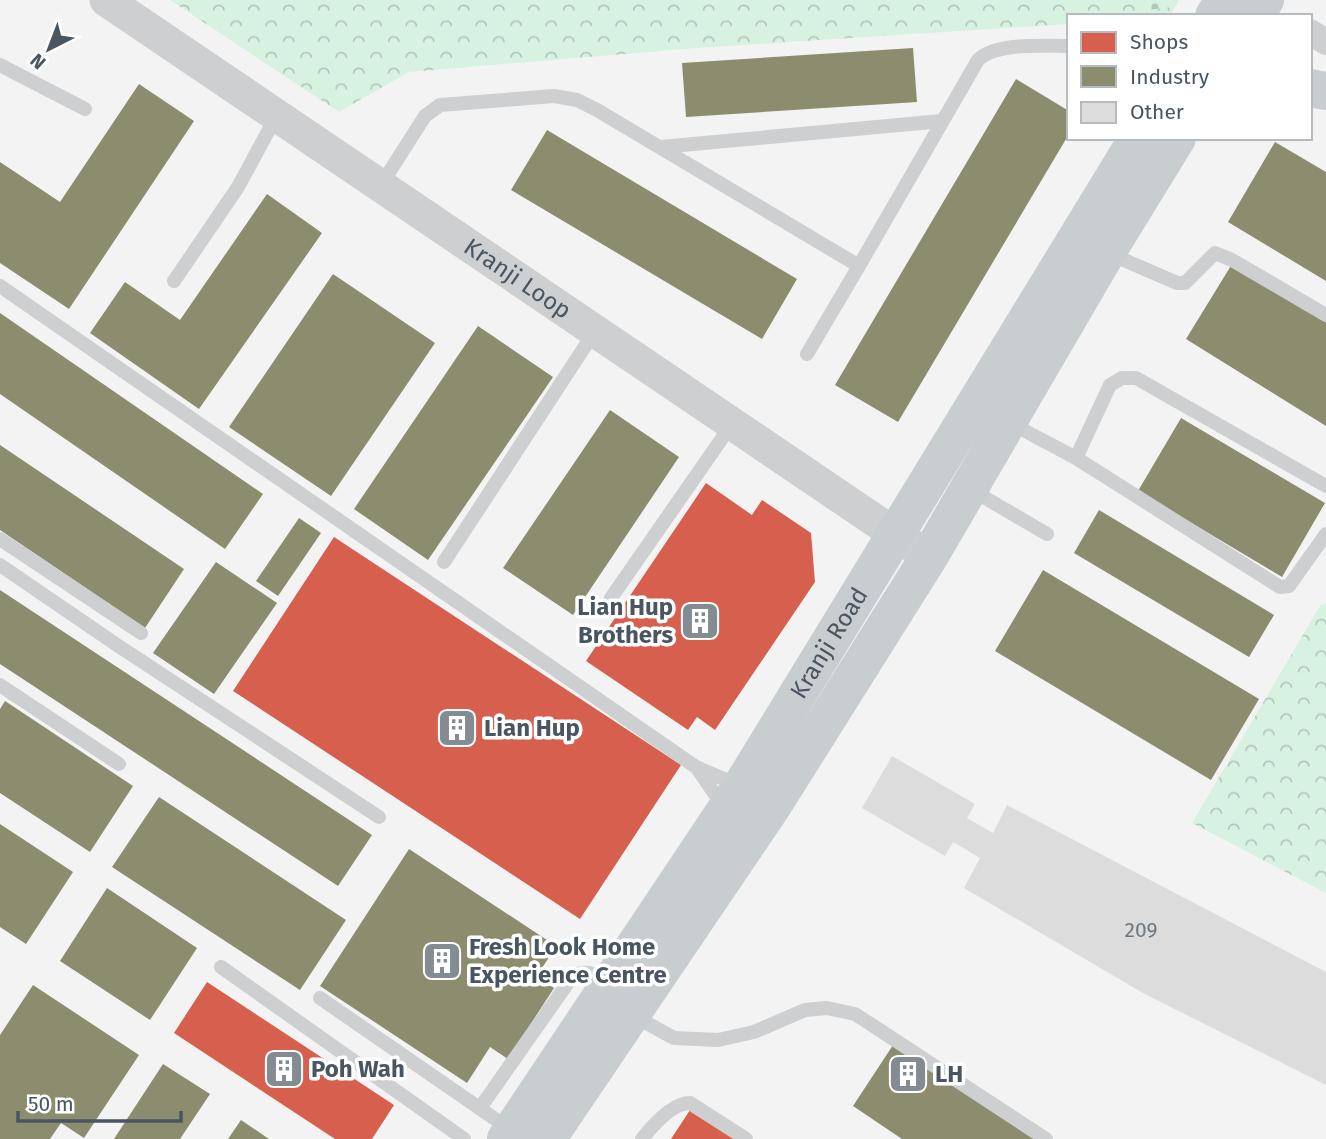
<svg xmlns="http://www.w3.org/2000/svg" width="1326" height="1139" font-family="'Fira Sans',sans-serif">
<defs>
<pattern id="forest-crowns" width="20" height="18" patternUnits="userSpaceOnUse" patternTransform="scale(1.75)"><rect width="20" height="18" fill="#d8f2e2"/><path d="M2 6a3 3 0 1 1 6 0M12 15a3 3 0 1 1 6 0" fill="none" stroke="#b1c7bb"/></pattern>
<pattern id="cemetery-stones" width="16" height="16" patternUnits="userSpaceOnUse" patternTransform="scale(1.75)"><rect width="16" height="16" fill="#d8f2e2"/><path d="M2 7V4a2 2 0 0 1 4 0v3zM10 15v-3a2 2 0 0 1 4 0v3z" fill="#b1c7bb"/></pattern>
</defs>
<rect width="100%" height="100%" fill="#f3f3f3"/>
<path fill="url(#forest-crowns)" d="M 170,0 L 1179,0 L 1170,16 L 1069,16 L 1069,24 L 697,48 L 409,72 L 339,112 Z
M 1326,603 L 1326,893 L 1192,823 L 1320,606 Z"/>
<path fill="url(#cemetery-stones)" d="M 1120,0 L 1176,0 L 1172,7 L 1148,10 Z"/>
<path fill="#d6604d" d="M 706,483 L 752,515 L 762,500 L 811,533 L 815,582 L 715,730 L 697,717 L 688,730 L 586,661 Z
M 334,537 L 681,765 L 580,919 L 233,691 Z
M 207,982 L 394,1105 L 372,1139 L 335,1139 L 174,1033 Z
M 692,1107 L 739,1139 L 671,1139 Z"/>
<path fill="#8c8c6e" d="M 913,48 L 917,102 L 686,117 L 682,63 Z
M 1016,79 L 1069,111 L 1069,134 L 898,422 L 835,385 Z
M 139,84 L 194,121 L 69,309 L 0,263 L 0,162 L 60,202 Z
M 547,130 L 797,279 L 762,339 L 511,190 Z
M 1275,142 L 1326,172 L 1326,281 L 1228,222 Z
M 267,194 L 322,233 L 199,409 L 90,333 L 125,282 L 180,320 Z
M 1232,264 L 1326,322 L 1326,426 L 1186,339 Z
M 333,274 L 435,343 L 331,496 L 229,427 Z
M 0,313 L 263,494 L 225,549 L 0,394 Z
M 478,326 L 553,377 L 428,560 L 354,509 Z
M 610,410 L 679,457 L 573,615 L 503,568 Z
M 1181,418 L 1325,503 L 1282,577 L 1138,491 Z
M 0,445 L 184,569 L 145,628 L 0,530 Z
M 1099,510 L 1274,615 L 1249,657 L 1074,553 Z
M 299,518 L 321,533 L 278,596 L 256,581 Z
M 216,562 L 277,603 L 214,694 L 153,653 Z
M 1043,570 L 1259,699 L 1211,780 L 995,651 Z
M 0,590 L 372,835 L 338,886 L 0,664 Z
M 5,701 L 133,786 L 90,852 L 0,793 L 0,709 Z
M 159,797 L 346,920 L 300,990 L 112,867 Z
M 0,824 L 73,872 L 26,944 L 0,927 Z
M 409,849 L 556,946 L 537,976 L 554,988 L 508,1059 L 490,1047 L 467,1083 L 320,986 Z
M 107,888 L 197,948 L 150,1020 L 60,961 Z
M 33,985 L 139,1055 L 84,1138 L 61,1123 L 50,1139 L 0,1139 L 0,1035 Z
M 895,1042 L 1038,1139 L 902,1139 L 853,1106 Z
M 163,1064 L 210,1094 L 180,1139 L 114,1139 Z
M 241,1120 L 269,1139 L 228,1139 Z"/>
<path fill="#dcdcdd" d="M 892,756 L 975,804 L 967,818 L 993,833 L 1007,805 L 1326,972 L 1326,1085 L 1143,993 L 964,888 L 980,858 L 953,842 L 945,856 L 862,808 Z"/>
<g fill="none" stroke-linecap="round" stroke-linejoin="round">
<path stroke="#cdcfd1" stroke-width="14" d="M 0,65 L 85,109
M 660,147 L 942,121
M 381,185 L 425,116 L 440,105 L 554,96 L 577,100 L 597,110 L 859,266 L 978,60 C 996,42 1044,46 1069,46
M 1108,253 L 1177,283 L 1185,283 L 1215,253 L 1232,260 L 1326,315
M 174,281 L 238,187 L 277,115
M 0,286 L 696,767 L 740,786
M 807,354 L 859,266
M 1010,423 L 1076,458 L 1110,385 L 1122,378 L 1136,378 L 1326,486
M 1076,458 L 1280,587 L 1289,586 L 1326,534
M 970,489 L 1047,534
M 0,539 L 141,633
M 444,562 L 595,331
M 0,565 L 117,645 L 379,817
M 611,598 L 732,424
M 0,685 L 119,764
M 697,768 L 723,806
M 221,967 L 464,1139
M 320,998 L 511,1130
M 632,1015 L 674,1038 L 718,1040 L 754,1032 L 805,1010 L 827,1008 L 855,1014 L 1046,1139
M 480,1108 L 572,977 C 587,968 595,975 609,982
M 642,1139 C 653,1125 672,1103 690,1103 L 746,1139"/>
<path stroke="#cdcfd1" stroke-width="26" d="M 1310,32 L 1326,42"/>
<path stroke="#cdcfd1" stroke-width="33" id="s1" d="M 106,0 L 929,557"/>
<g stroke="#c8cdd0" stroke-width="38">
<path d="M 1214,16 L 1224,0"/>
<path d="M 1255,16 L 1265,0"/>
<path d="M 1310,88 L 1326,91"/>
<path id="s2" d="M 506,1139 L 741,787 L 1138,138"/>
<path d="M 547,1139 L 773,805 L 929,557 L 1107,252 L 1177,138"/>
</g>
</g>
<defs>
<g id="building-square" transform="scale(2.0125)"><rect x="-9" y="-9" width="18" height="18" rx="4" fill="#848c93" stroke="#fff"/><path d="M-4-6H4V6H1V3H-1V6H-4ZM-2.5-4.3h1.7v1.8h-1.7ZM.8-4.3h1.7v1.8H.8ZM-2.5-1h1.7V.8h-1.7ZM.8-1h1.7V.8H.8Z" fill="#fff"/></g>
</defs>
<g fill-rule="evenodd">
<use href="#building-square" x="700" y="621"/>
<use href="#building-square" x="457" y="728"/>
<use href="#building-square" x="442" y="961"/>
<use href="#building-square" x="284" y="1069"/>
<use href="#building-square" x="908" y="1074"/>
</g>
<g text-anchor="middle" stroke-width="7" stroke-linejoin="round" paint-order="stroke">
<g font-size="21" fill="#6e7880">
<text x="1141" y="937">209</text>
</g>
<g font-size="24" fill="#495560" stroke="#fff">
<text dy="8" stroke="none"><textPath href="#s1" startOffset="497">Kranji Loop</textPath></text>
<text dy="8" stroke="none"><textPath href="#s2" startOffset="592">Kranji Road</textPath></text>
</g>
<g font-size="24" font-weight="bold" fill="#495560" stroke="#fff" text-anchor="start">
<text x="673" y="615" text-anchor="end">Lian Hup<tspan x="673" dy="28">Brothers</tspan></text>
<text x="484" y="736">Lian Hup</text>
<text x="469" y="955">Fresh Look Home<tspan x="469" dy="28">Experience Centre</tspan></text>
<text x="311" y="1077">Poh Wah</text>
<text x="935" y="1082">LH</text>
</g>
</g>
<rect x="1067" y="14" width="245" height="126" fill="#ffffff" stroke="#b6bbbf" stroke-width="2"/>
<rect x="1081" y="32" width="35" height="21" fill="#d6604d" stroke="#b6bbbf" stroke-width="2"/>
<text x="1130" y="49" font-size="21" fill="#495560">Shops</text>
<rect x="1081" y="66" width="35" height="21" fill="#8c8c6e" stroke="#b6bbbf" stroke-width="2"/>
<text x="1130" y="84" font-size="21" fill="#495560">Industry</text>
<rect x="1081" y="102" width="35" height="21" fill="#dcdcdd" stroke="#b6bbbf" stroke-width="2"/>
<text x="1130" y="119" font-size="21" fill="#495560">Other</text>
<g transform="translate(49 49) rotate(222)" stroke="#ffffff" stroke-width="5" paint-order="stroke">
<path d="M0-5L12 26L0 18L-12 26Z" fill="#495560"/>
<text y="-10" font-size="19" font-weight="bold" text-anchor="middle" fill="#495560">N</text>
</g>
<path d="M18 1111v10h163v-10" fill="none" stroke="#495560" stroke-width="3.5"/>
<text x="28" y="1111" font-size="21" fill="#495560" stroke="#ffffff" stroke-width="5" paint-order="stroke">50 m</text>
</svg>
